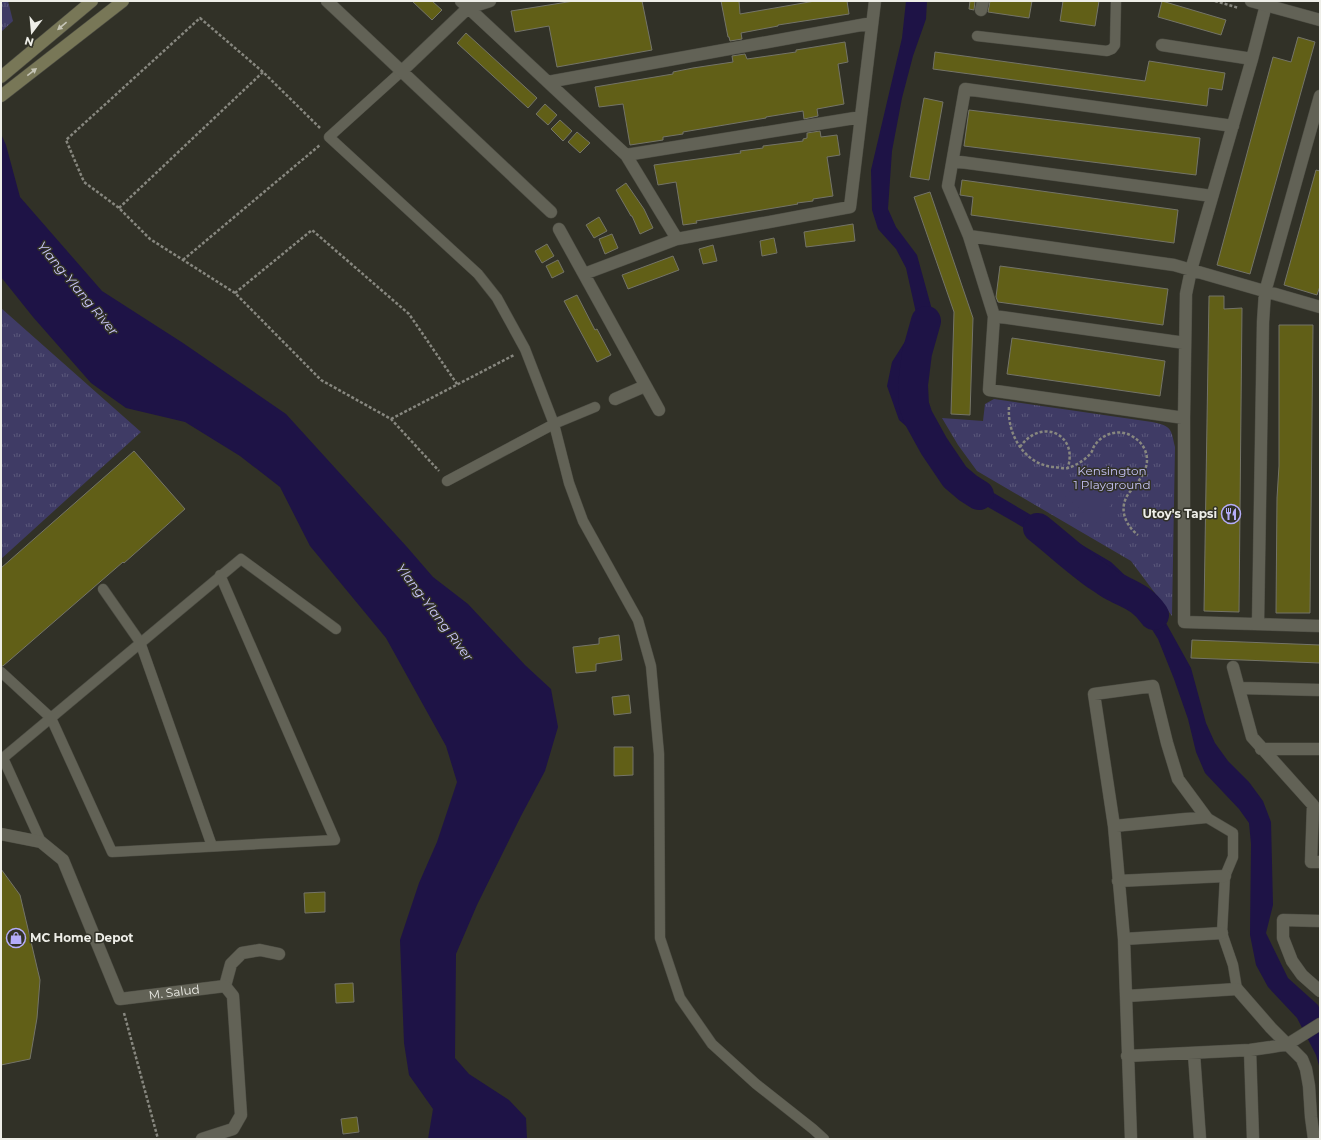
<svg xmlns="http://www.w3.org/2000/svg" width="1321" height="1140" font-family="Montserrat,sans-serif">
<defs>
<pattern id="grass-tufts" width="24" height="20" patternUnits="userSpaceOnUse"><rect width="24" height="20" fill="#3f3b65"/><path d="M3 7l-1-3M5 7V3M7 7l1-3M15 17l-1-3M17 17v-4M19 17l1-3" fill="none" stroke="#5b587b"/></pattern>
</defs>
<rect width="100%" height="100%" fill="#313127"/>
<path fill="url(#grass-tufts)" d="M 1,1 L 8,1 L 13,21 L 1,32 Z
M 1,308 L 141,432 L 1,559 Z
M 994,399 L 1152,422 C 1172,426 1171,429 1175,447 L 1172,616 L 1131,561 L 977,471 L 958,445 L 942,418 L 983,421 L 985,404 Z"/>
<path fill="#3f3b65" d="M 1089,468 L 1120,494 L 1096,523 L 1065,497 Z"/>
<path fill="#1e1346" d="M 906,1 L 927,1 L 926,19 L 913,56 L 902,98 L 892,151 L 888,209 L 896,227 L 917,255 L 931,306 L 934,323 L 928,343 L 915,362 L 909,385 L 913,407 L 946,465 L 1111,562 L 1156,605 L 1191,668 L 1206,723 L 1215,743 L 1228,761 L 1249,782 L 1263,801 L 1271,822 L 1273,905 L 1266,933 L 1288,978 L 1318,1005 L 1320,1010 L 1320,1069 L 1316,1055 L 1297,1018 L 1268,987 L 1256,965 L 1250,935 L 1251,844 L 1249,823 L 1239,809 L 1205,773 L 1196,752 L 1188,719 L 1174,679 L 1158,639 L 1141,612 L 1121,589 L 1094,566 L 1066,552 L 967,495 L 941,477 L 920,438 L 899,420 L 887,386 L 892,362 L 904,343 L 914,329 L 916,313 L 906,268 L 896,249 L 878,229 L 872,210 L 871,170 L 902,38 Z
M 1,134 L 6,145 L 20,197 L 102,291 L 183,343 L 286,414 L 407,547 L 433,577 L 468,604 L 525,665 L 551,689 L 558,727 L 545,771 L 521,816 L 477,905 L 456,954 L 455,1058 L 469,1074 L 509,1100 L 526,1118 L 527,1139 L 428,1139 L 433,1109 L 409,1075 L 404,1043 L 400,940 L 419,883 L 437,842 L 457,782 L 446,746 L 386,638 L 310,546 L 280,487 L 240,456 L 185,422 L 126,408 L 91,383 L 33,317 L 1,277 Z"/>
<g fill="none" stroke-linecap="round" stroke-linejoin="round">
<path stroke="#1e1346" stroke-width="30" d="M 926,321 L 917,353 L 913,385 L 914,405 L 918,417 L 934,446 L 955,477 L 968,488 L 979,495
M 1038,528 C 1057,543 1075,560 1096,575 C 1103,579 1109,585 1117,588 C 1133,596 1143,599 1154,615"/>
</g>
<path fill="#615f17" stroke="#747468" d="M 412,1 L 432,1 L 442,10 L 432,20 Z
M 574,1 L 642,1 L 652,50 L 557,67 L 549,26 L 515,32 L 511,11 Z
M 721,1 L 739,1 L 740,14 L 815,1 L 847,1 L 849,14 L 778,25 L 778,26 L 741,33 L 742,39 L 730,41 L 729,37 L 728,37 Z
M 970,1 L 975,1 L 974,10 L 969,9 Z
M 990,1 L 1032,1 L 1029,18 L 988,12 Z
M 1063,1 L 1099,1 L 1095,26 L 1060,21 Z
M 1162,1 L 1226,20 L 1221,35 L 1158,17 Z
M 466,33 L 537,98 L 528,108 L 457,43 Z
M 1298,37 L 1315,42 L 1250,274 L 1217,265 L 1273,57 L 1291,62 Z
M 845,42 L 848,62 L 838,64 L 844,104 L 817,109 L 818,116 L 804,119 L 803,111 L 766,117 L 766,118 L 683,132 L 683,134 L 663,137 L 663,140 L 630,145 L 623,104 L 599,107 L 595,87 L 673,74 L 673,72 L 693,68 L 733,62 L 732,56 L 745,54 L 747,59 L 796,52 L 796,50 Z
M 935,52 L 1145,81 L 1149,61 L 1225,73 L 1222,90 L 1209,88 L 1207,106 L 933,69 Z
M 924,98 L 943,102 L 929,180 L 910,177 Z
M 545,104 L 557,115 L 548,125 L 536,114 Z
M 969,110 L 1200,138 L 1196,175 L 964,146 Z
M 560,120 L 572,131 L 563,141 L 551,129 Z
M 820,131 L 821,137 L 837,135 L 840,155 L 827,157 L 833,196 L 813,199 L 813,201 L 797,203 L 798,204 L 696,221 L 697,223 L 683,225 L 676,182 L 658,185 L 654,165 L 741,153 L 740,151 L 763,148 L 763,146 L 803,141 L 803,139 L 807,138 L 807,133 Z
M 577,132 L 590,143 L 580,153 L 568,142 Z
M 1316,170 L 1320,171 L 1320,286 L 1317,295 L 1284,285 Z
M 962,180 L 1178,210 L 1174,243 L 971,215 L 973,197 L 960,195 Z
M 626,183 L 644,209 L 653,228 L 640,234 L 632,216 L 631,216 L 616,190 Z
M 930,192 L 973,318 L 970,415 L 951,414 L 954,312 L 914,197 Z
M 599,217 L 607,231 L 594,238 L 586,225 Z
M 853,224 L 855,241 L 806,247 L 804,232 Z
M 612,234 L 618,248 L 605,254 L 599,239 Z
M 774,238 L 777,253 L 762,256 L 760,241 Z
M 547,244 L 554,256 L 542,263 L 535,251 Z
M 713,245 L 717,261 L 703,264 L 699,249 Z
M 673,256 L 679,270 L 628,289 L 622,275 Z
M 558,260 L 564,272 L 552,278 L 546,266 Z
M 1000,266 L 1168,289 L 1163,325 L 998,302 L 996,297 Z
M 577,295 L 595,330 L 597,329 L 611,355 L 597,362 L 564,301 Z
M 1209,296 L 1224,296 L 1224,309 L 1242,308 L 1239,612 L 1204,611 Z
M 1279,325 L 1313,325 L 1310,613 L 1276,613 L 1277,498 L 1279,466 Z
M 1012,338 L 1165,361 L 1160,396 L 1007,374 Z
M 134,451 L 185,509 L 124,563 L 123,562 L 3,666 L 1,666 L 1,568 Z
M 619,635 L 622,660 L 596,664 L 596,671 L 576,673 L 573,647 L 599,644 L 599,638 Z
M 1192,640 L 1320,645 L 1320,663 L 1191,658 Z
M 629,695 L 631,713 L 614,715 L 612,697 Z
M 614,747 L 633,747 L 633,775 L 614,776 Z
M 1,869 L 20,895 L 40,980 L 37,1018 L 30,1059 L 1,1065 Z
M 325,892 L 325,912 L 305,913 L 304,893 Z
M 353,983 L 354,1002 L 336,1003 L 335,984 Z
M 357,1117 L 359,1132 L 343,1134 L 341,1119 Z"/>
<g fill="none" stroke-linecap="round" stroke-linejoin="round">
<g stroke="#4c4c43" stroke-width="11">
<path id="service" d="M 977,36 L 1107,51 L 1112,49 L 1115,45 L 1116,1
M 402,71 L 329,137 L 478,274 L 497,298 L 525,349 L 554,424 L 569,483 L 583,521 L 638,620 L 651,666 L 659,754 L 660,938 L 680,998 L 712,1044 L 756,1084 L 813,1129 L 824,1139
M 447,481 L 554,424 L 595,407
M 103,589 L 140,642 L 212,846
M 1,672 L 51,718 L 112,852 L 335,840 L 220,575
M 1206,817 L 1233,833 L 1233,857 L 1225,876 L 1222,933 L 1233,965 L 1237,989
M 41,842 L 3,758 L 241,559 L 336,629"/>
</g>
<g stroke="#4c4c43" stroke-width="13">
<path id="minor" d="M 327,1 L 551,212
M 461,1 L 626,155 L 677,239
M 1267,1 L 1252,59 L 1191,270 L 1186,294 L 1184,418 L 1184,622 L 1320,626
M 981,10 L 983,1
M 1162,45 L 1252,59
M 402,71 L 468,8 L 490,1
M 548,82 L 872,23
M 626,155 L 861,117
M 953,161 L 1212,196
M 559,229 L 659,410
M 969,236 L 1174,265 L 1320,307
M 584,274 L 677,239 L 850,207 L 875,1
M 994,316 L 1185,343
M 615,399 L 645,386
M 1184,418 L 989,390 L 994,316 L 969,236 L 948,186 L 965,89 L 1233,126
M 1258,624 L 1263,322 L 1265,292 L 1320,96
M 1233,667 L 1252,737 L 1313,805 L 1311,862 L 1320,862
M 1239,688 L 1320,690
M 1261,749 L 1320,749
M 1114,826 L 1206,817 L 1178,779 L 1167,743 L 1153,686 L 1094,694 L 1114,826 L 1124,939 L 1131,1139
M 1118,881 L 1225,876
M 1320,921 L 1283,920 L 1283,938 L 1292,961 L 1302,975 L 1320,991
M 1124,939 L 1222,933
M 225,986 L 231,964 L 242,953 L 260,950 L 279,954
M 1127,996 L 1237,989 L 1271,1028 L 1302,1059 L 1306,1069 L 1309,1086 L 1311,1117 L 1314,1139
M 1250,1050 L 1253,1139
M 1194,1054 L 1200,1139
M 1127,1056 L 1250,1050 L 1271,1047 L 1288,1044 L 1320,1024"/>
</g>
<g stroke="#4c4c43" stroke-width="13">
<g id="tertiary">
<path d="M 1251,1 L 1320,20"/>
<path id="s1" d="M 1,834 L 41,842 L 63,860 L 120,999 L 225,986 L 233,996 L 241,1115 L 233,1129 L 202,1139"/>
</g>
</g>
<g stroke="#4c4c43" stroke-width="13">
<path id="secondary" d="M 1,77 L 92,1
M 1,96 L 123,1"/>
</g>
<path stroke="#87877f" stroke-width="2.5" stroke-dasharray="3 2" stroke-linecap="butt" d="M 1215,1 L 1239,8
M 320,128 L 263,72 L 200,18 L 66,140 L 84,182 L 119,208 L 150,239 L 235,293 L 321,380 L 391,419 L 439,471
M 119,208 L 263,72
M 183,260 L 320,145
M 235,293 L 312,230 L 409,314 L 457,384
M 1009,407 C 1007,434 1024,464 1053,467 C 1058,467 1064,469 1068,468 C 1077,465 1085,460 1091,453 C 1093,450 1093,447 1095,445 C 1102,434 1118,429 1130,435 C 1137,439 1142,443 1145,450 C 1152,468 1139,480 1129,493 C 1118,508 1125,525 1138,535
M 391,419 L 514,355
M 1020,447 C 1041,417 1078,434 1068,467
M 124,1013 L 158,1139"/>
<use href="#service" stroke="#626256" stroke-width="10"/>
<use href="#minor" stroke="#626256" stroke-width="12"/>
<use href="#tertiary" stroke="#626256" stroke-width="12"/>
<use href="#secondary" stroke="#787757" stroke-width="12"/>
</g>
<defs><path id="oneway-solid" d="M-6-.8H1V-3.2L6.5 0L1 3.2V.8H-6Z"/></defs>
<g fill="#c5c4b5">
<use href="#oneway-solid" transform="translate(62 26) rotate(140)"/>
<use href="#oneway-solid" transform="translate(32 72) rotate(-38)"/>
</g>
<defs>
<g id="restaurant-ring" transform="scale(1)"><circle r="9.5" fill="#313127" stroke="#b4acf9" stroke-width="1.5"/><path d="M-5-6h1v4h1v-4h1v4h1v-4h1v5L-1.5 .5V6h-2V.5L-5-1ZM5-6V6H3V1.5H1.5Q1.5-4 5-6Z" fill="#b4acf9"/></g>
<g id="shop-ring" transform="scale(1)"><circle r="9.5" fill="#313127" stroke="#b4acf9" stroke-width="1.5"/><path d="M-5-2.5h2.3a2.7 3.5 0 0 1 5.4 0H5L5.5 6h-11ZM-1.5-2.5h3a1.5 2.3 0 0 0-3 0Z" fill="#b4acf9"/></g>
</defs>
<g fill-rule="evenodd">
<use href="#restaurant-ring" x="1231" y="514"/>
<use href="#shop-ring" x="16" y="938"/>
</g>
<g text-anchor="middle" stroke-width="3" stroke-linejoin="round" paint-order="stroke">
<g font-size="12" fill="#c6c3f7" stroke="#313127">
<text x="1112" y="475">Kensington<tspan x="1112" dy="14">1 Playground</tspan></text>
</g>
<g font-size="12" font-weight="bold" fill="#eeeee8" stroke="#313127" text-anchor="end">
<text x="1217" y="518">Utoy's Tapsi</text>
<text x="30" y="942" text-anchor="start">MC Home Depot</text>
</g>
<g font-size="12" fill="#eeeee8" stroke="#313127">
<text dy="4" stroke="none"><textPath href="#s1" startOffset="274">M. Salud</textPath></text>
</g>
<g font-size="13" font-style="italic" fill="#cbc7fc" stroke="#313127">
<text transform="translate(78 288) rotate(50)" y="5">Ylang-Ylang River</text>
<text transform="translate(435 612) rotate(53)" y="5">Ylang-Ylang River</text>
</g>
</g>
<rect width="1321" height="1140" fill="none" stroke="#eeeee8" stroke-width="4"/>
<g transform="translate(32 32) rotate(196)" stroke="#313127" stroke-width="3" paint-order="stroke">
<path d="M0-3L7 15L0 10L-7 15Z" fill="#eeeee8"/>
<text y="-6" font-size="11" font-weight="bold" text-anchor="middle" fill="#eeeee8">N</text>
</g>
</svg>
